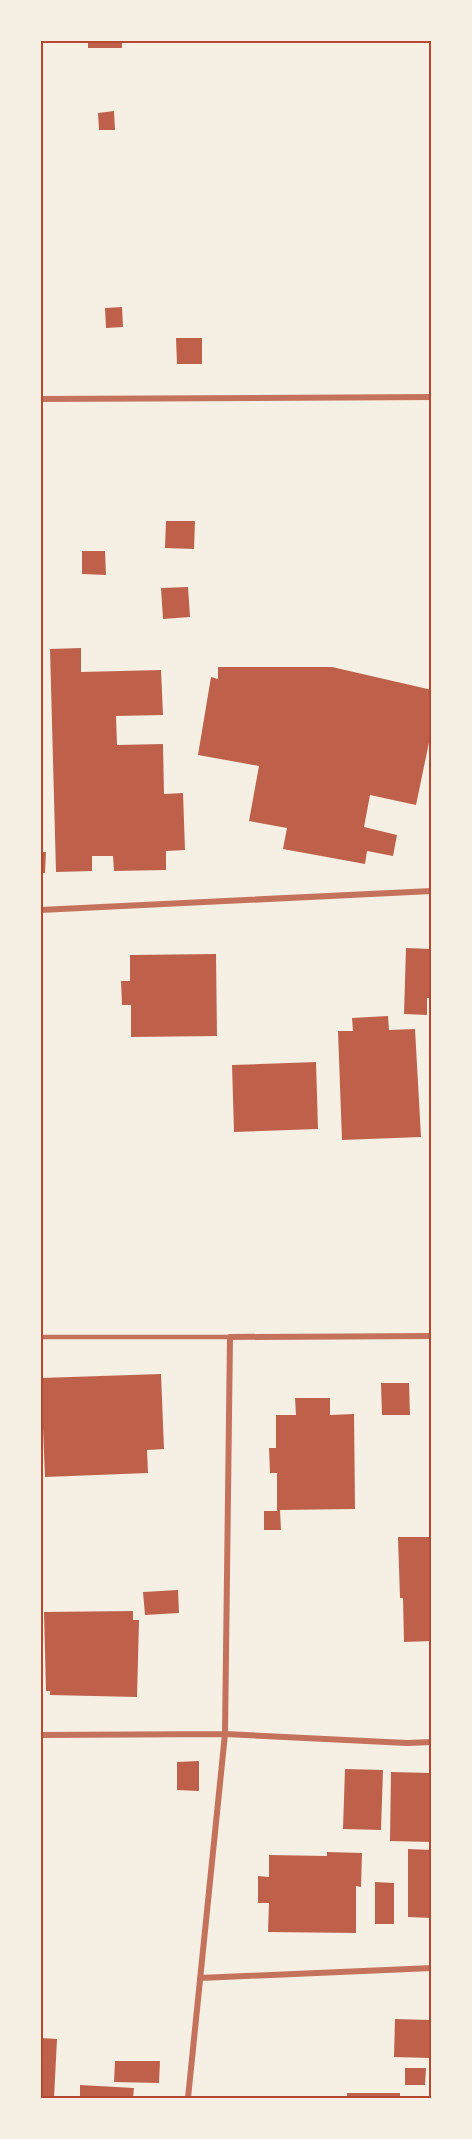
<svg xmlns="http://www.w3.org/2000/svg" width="472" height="2139" font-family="'Titillium Web',sans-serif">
<rect width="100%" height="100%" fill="#f6efe4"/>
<path fill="#bf614a" d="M 88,40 L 122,40 L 122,48 L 88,48 Z
M 114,111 L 115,130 L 99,130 L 98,113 Z
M 122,307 L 123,327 L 106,328 L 105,308 Z
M 176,338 L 202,338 L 202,364 L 177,364 Z
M 166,521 L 195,521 L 194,549 L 165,548 Z
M 82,551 L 105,551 L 106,575 L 82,574 Z
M 188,587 L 190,617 L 163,619 L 161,588 Z
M 81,648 L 81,672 L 161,670 L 163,715 L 116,716 L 117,745 L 163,744 L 164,794 L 183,793 L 185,850 L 166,851 L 166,870 L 114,871 L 113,856 L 92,856 L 92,871 L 56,872 L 50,649 Z
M 218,667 L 332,667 L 432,690 L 432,728 L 416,805 L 370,795 L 364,827 L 397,835 L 393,856 L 367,851 L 365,864 L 283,849 L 287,828 L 249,821 L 259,766 L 198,755 L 211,677 L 218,679 Z
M 40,852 L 46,852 L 45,873 L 40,873 Z
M 406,948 L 432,949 L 432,998 L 427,998 L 427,1015 L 404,1014 Z
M 216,954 L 217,1036 L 131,1037 L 131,1005 L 122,1005 L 121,981 L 130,981 L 130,955 Z
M 388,1016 L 389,1030 L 415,1029 L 421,1137 L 342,1140 L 338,1031 L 353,1031 L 352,1018 Z
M 316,1062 L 318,1129 L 234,1132 L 232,1065 Z
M 161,1374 L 164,1449 L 147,1450 L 148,1473 L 45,1477 L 41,1378 Z
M 381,1383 L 409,1383 L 410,1415 L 382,1415 Z
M 295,1398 L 330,1398 L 330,1415 L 354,1414 L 355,1509 L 280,1510 L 281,1530 L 264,1530 L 264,1511 L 277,1511 L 277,1473 L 270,1473 L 269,1448 L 276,1448 L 276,1415 L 296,1415 Z
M 398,1537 L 432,1537 L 432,1641 L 404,1642 L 403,1598 L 400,1598 Z
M 178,1590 L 179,1613 L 145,1615 L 143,1592 Z
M 133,1611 L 133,1620 L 139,1620 L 137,1697 L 50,1695 L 50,1691 L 46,1691 L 44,1612 Z
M 199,1761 L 199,1791 L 177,1790 L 177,1762 Z
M 345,1769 L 383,1770 L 381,1830 L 343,1829 Z
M 391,1772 L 432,1773 L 432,1842 L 390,1841 Z
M 408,1849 L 432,1850 L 432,1918 L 408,1917 Z
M 327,1852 L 362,1853 L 361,1887 L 356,1886 L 356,1933 L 268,1932 L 269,1903 L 258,1903 L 258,1876 L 269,1877 L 269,1855 L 327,1856 Z
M 375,1882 L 394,1883 L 394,1924 L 375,1924 Z
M 395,2019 L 430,2020 L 430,2058 L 394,2057 Z
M 40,2038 L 57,2039 L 54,2098 L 40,2098 Z
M 115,2061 L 160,2061 L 159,2083 L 114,2082 Z
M 405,2068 L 426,2068 L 425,2085 L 405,2085 Z
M 80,2085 L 134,2088 L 133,2098 L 80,2098 Z
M 347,2093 L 400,2093 L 400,2098 L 347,2098 Z"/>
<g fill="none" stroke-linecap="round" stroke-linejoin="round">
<path stroke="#c5725c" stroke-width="4.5" d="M 40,1337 L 230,1337"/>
<path stroke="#c5725c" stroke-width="6" d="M 40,399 L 432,397
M 40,910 L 432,891
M 40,1735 L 225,1734 L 407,1743 L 432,1742
M 200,1978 L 432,1968
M 188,2098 L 225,1734 L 230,1337 L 432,1336"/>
</g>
<rect width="472" height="2139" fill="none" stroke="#f6efe4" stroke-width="84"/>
<rect x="42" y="42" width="388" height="2055" fill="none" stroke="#b5482f" stroke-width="2"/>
</svg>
